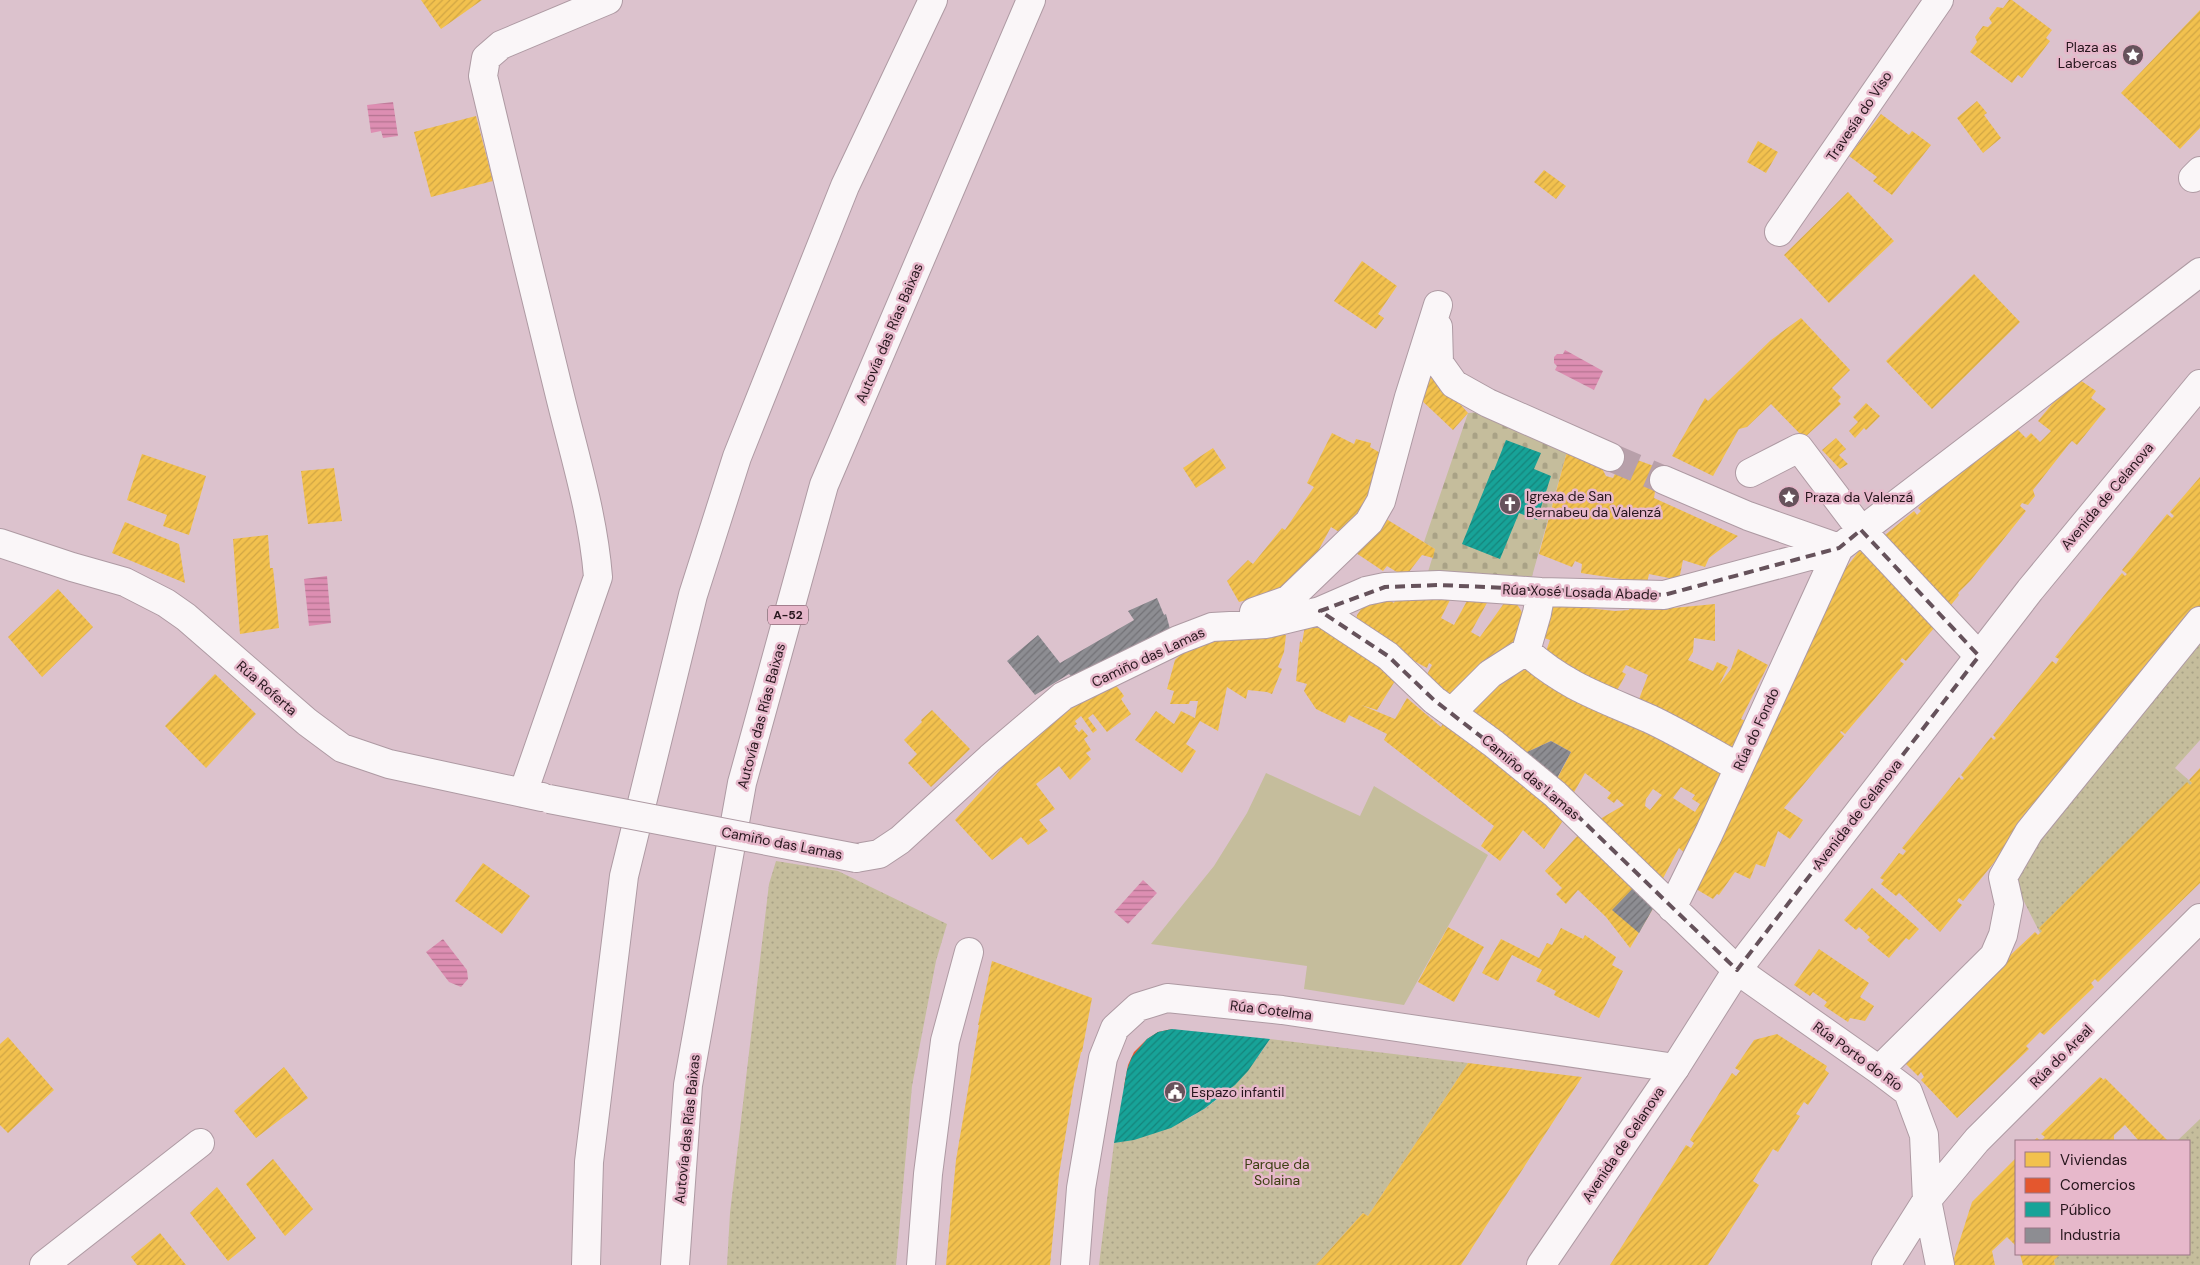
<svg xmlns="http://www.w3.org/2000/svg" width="2200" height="1265" font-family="'DM Sans',sans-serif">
<defs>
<pattern id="cemetery-stones" width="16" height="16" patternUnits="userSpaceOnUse" patternTransform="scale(1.25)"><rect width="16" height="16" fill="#c5bd9c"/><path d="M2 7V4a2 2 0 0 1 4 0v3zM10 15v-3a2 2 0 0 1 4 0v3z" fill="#a9a286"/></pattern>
<pattern id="park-dots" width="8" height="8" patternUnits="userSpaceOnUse" patternTransform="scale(1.25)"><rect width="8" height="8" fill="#c5bd9c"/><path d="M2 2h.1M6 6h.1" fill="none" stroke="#a9a286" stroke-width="1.8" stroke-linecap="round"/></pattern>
<pattern id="water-rules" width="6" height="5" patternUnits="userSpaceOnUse" patternTransform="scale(1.25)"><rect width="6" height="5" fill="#dd8eb2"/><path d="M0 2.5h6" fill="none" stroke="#b37390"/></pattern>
<pattern id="homes-hatch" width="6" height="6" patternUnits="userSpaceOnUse" patternTransform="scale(1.25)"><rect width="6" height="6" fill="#f2c14e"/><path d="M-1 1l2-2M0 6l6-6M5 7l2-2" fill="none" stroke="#d0a544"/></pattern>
<pattern id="shops-hatch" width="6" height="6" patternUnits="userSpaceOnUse" patternTransform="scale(1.25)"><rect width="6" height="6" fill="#e4572e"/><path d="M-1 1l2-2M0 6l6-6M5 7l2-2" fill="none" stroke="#b94727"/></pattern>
<pattern id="public-hatch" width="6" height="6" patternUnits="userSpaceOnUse" patternTransform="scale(1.25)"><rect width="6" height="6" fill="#17a398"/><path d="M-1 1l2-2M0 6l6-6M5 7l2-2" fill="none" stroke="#15847b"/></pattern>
<pattern id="industry-hatch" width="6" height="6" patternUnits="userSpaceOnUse" patternTransform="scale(1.25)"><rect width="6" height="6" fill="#8d8d92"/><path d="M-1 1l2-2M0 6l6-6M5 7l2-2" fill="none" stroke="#737277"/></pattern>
</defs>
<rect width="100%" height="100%" fill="#dcc2cd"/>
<path fill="#c5bd9c" d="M 1266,773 L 1360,816 L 1374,786 L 1488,855 L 1404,1005 L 1304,989 L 1307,966 L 1151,944 L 1214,866 L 1247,813 Z"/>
<path fill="url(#cemetery-stones)" d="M 1480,412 L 1568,448 L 1531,580 L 1427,575 L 1435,549 L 1424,542 L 1468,413 Z"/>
<path fill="url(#park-dots)" d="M 2200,621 L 2200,740 L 2175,768 L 2192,783 L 2040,933 L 2012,878 L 2029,832 Z
M 776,861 L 838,871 L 947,924 L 936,961 L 912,1086 L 896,1265 L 727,1265 L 730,1213 L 769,884 Z
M 1270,1039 L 1468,1063 L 1368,1216 L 1363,1213 L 1316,1265 L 1099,1265 L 1114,1143 C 1184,1131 1232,1099 1270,1039 Z
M 2200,1119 L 2200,1265 L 2055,1265 L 2054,1260 L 2061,1254 L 2189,1254 L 2189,1141 L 2177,1141 Z"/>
<path fill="url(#water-rules)" d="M 393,102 L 398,136 L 383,138 L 381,131 L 371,133 L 367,105 Z
M 1565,350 L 1603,371 L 1594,390 L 1555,370 L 1557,366 L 1554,363 L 1554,357 L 1557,354 L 1563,354 Z
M 327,576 L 331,623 L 309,626 L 304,579 Z
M 1143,880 L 1157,893 L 1128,924 L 1114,912 Z
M 443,939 L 467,970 L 468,979 L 461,987 L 449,982 L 426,952 Z"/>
<path fill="url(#homes-hatch)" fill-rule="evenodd" d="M 421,0 L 482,0 L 441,29 Z
M 2009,0 L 2012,0 L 2052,30 L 2046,38 L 2050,41 L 2022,78 L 2018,75 L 2012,83 L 1970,52 L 1977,42 L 1975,37 L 1983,26 L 1988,27 L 1992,23 L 1989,18 L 1997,7 L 2003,8 Z
M 2200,10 L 2200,128 L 2180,149 L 2121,93 Z
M 1977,101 L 1987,113 L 1984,115 L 2001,138 L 1983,153 L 1957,118 Z
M 1881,114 L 1909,135 L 1912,131 L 1931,145 L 1892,195 L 1873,181 L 1877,177 L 1849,156 Z
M 476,116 L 493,181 L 431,197 L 414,132 Z
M 1758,141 L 1778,152 L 1766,173 L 1747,162 Z
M 1544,170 L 1566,186 L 1556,199 L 1534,182 Z
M 1848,192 L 1894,241 L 1829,303 L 1784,255 Z
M 1362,261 L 1397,286 L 1378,314 L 1384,318 L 1376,329 L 1334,301 Z
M 1974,274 L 2020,322 L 1932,409 L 1886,361 Z
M 1801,318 L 1850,370 L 1832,388 L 1841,397 L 1838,401 L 1841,404 L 1804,438 L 1771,404 L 1747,427 L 1739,429 L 1713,476 L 1672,456 L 1705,398 L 1708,401 L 1771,340 Z
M 1431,371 L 1468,413 L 1453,430 L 1418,397 Z
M 2077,378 L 2096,391 L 2091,398 L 2106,409 L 2077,445 L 2072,441 L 2069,444 L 2033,490 L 2035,496 L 2028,505 L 2022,503 L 2020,506 L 2026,511 L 1971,580 L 1958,593 L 1959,595 L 1947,610 L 1885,535 L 1914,511 L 1917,515 L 1921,511 L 1918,508 L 1942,484 L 2015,427 L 2026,438 L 2031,433 L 2040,442 L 2051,431 L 2038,421 L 2066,387 Z
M 1866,403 L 1880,416 L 1866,430 L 1864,428 L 1855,438 L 1849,431 L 1858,422 L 1853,417 Z
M 1332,433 L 1354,444 L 1356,439 L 1371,443 L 1370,447 L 1384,455 L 1369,517 L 1344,535 L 1331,527 L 1317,553 L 1320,555 L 1285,590 L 1239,602 L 1227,581 L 1248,560 L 1253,564 L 1282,528 L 1285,530 L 1314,487 L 1307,483 Z
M 1836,438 L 1846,449 L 1839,455 L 1848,464 L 1840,469 L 1822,450 Z
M 1213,448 L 1226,468 L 1196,488 L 1183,468 Z
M 1568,448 L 1599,463 L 1606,476 L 1613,478 L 1624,455 L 1659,468 L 1654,498 L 1738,536 L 1709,558 L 1705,567 L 1683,560 L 1679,580 L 1649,574 L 1647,583 L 1581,573 L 1582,564 L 1575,561 L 1572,567 L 1539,554 Z
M 142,454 L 206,476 L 189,535 L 163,526 L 167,515 L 127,500 Z
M 334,468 L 342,521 L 308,524 L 301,471 Z
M 2200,477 L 2200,607 L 2177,635 L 2172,631 L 2171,632 L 2175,635 L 2114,713 L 2110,710 L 2109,712 L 2112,715 L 2019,834 L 2014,829 L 2013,831 L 2017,834 L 1963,901 L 1959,898 L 1957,901 L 1962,905 L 1940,932 L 1899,893 L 1896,896 L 1881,884 L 1884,880 L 1880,878 L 1899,853 L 1903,855 L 1906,851 L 1902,848 L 1959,777 L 1962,780 L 1964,778 L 1961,775 L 1991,737 L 1994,740 L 1996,738 L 1993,735 L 2052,661 L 2056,664 L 2059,659 L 2055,657 L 2122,573 L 2125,576 L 2127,574 L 2122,570 L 2167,514 L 2172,518 L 2174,516 L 2170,512 Z
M 1383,517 L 1435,549 L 1433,558 L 1422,555 L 1405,577 L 1387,566 L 1383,571 L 1356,553 Z
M 125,522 L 179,544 L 185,583 L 112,553 Z
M 268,535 L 270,568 L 273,568 L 279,628 L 240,634 L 233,539 Z
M 1859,551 L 1867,552 L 1935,627 L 1906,661 L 1902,658 L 1900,661 L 1904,664 L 1845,734 L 1841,731 L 1840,732 L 1844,736 L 1784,808 L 1803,820 L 1790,839 L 1778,831 L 1765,867 L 1756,864 L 1750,879 L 1735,872 L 1719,895 L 1717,894 L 1713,899 L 1696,889 L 1822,599 Z
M 58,589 L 93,627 L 42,677 L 8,637 Z
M 1397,596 L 1452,596 L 1441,618 L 1454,625 L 1469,597 L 1488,601 L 1471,632 L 1480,637 L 1507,599 L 1517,604 L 1527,621 L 1518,638 L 1508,650 L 1453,702 L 1423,682 L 1432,665 L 1429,663 L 1427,668 L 1392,649 L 1356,621 L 1357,615 L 1362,608 L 1376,603 L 1390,601 L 1394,603 Z
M 1551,604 L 1615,611 L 1629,610 L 1629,606 L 1645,606 L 1645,610 L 1652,610 L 1715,604 L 1715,641 L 1694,638 L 1693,652 L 1688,660 L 1713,671 L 1717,662 L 1728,667 L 1719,685 L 1731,669 L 1738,649 L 1768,665 L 1741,719 L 1746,721 L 1727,760 L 1638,702 L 1648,675 L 1626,665 L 1622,672 L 1626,674 L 1615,694 L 1543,660 L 1550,640 L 1544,638 Z
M 1305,626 L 1332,627 L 1398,676 L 1377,710 L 1361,705 L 1395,719 L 1407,698 L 1441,727 L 1445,720 L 1568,813 L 1544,849 L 1523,830 L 1500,861 L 1481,846 L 1494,826 L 1384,740 L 1387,734 L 1349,715 L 1345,723 L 1316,709 L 1304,691 L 1307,684 L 1296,681 L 1300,641 L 1302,643 Z
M 1232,634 L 1286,635 L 1284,652 L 1278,667 L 1282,669 L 1272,694 L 1267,692 L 1248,690 L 1246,699 L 1227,687 L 1218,731 L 1200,721 L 1186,744 L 1196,751 L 1182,773 L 1135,740 L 1156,711 L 1174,724 L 1181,711 L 1195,718 L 1198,701 L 1190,701 L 1189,704 L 1170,704 L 1174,691 L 1167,689 L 1175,660 L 1181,654 L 1203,641 L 1232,641 Z
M 1524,660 L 1560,685 L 1645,732 L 1651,724 L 1730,769 L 1687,855 L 1679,848 L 1660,884 L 1600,819 L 1624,805 L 1617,799 L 1614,803 L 1607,798 L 1611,793 L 1585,773 L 1573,794 L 1556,781 L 1571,752 L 1551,741 L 1521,755 L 1465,711 ZM 1681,787 L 1695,795 L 1692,799 L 1700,804 L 1695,812 L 1673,798 ZM 1653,789 L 1662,795 L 1650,810 L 1645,806 L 1646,799 Z
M 215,674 L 256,714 L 206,768 L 165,726 Z
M 1110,678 L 1122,693 L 1124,696 L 1121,699 L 1131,714 L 1107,732 L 1093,714 L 1088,718 L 1097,730 L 1093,733 L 1081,716 L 1075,721 L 1077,724 L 1074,726 L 1079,732 L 1082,729 L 1088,736 L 1084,739 L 1091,750 L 1086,753 L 1091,759 L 1070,780 L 1059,766 L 1036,784 L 1055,809 L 1039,820 L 1048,831 L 1028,845 L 1021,837 L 992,860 L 955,820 L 1037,729 Z
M 932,710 L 970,749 L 931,787 L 908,763 L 917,754 L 904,740 L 922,722 L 921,720 Z
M 2200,768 L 2200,883 L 2098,982 L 2095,979 L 2091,983 L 2094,987 L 2044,1035 L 2040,1032 L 2026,1046 L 2029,1049 L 1957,1118 L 1921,1080 L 1924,1077 L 1921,1072 L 1918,1076 L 1901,1059 L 1984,980 L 1987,984 L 1989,982 L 1986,978 L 2035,932 L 2038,935 L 2042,931 L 2039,928 L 2187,782 L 2190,785 L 2192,783 L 2189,780 Z
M 1581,832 L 1655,905 L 1630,948 L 1606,917 L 1578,890 L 1566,904 L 1556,894 L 1562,888 L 1545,871 Z
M 483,863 L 530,896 L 502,934 L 455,901 Z
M 1872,888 L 1919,929 L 1909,940 L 1906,938 L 1889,958 L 1867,940 L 1870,937 L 1859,927 L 1856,930 L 1844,920 Z
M 1448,927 L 1484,947 L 1454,1002 L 1418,982 Z
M 1561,928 L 1583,939 L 1585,935 L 1616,957 L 1612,965 L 1623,971 L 1599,1018 L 1554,995 L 1556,991 L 1536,981 L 1542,970 L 1512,955 L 1498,981 L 1482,973 L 1501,939 L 1539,958 L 1547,943 L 1552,945 Z
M 1819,949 L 1869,983 L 1860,997 L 1874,1006 L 1865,1021 L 1850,1018 L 1848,1022 L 1824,1006 L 1827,1002 L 1813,992 L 1810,996 L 1794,985 Z
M 992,961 L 1092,998 L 1082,1052 L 1081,1052 L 1074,1084 L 1059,1174 L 1050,1265 L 946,1265 L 956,1160 L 979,1025 L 978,1025 Z
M 1777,1034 L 1827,1066 L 1825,1070 L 1829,1073 L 1808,1105 L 1804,1102 L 1796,1114 L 1800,1116 L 1778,1152 L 1773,1149 L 1753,1181 L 1759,1185 L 1708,1265 L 1610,1265 L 1686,1145 L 1691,1148 L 1694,1143 L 1690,1140 L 1732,1073 L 1736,1076 L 1740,1071 L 1735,1068 L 1754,1040 Z
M 8,1037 L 54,1090 L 8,1133 L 0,1125 L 0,1044 Z
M 1468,1063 L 1582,1077 L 1461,1265 L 1316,1265 L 1363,1213 L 1368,1216 Z
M 284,1067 L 308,1098 L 256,1138 L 234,1111 Z
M 2100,1077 L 2104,1080 L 2105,1078 L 2168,1141 L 2137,1141 L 2138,1140 L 2125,1125 L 2114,1135 L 2114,1141 L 2033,1141 L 2037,1138 L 2041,1141 L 2045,1137 L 2041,1134 Z
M 2016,1158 L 2016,1246 L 2007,1237 L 1992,1251 L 1995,1265 L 1952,1265 L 1972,1202 Z
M 273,1159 L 313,1209 L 285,1236 L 246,1184 Z
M 217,1187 L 256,1238 L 228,1261 L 190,1213 Z
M 160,1233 L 186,1265 L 137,1265 L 131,1257 Z
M 2020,1254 L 2061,1254 L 2054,1260 L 2055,1265 L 2023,1265 Z"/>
<path fill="url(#shops-hatch)" d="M 1172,1029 L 1178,1039 L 1185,1035 L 1209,1081 L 1141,1118 L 1124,1086 L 1128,1065 L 1134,1052 L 1147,1039 L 1158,1032 Z"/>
<path fill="url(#public-hatch)" d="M 1506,440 L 1541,453 L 1534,469 L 1551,476 L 1537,520 L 1519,513 L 1500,559 L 1462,544 L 1492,470 L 1494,470 Z
M 1172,1029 L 1270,1039 L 1248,1071 L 1235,1085 L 1204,1109 L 1171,1128 L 1134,1140 L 1114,1143 L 1127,1070 L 1132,1057 L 1147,1039 L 1158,1032 Z"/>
<path fill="url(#industry-hatch)" d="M 1157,598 L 1164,615 L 1166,614 L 1171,633 L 1074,680 L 1069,674 L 1035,695 L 1007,661 L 1038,635 L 1060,663 L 1134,620 L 1128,611 Z
M 1551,741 L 1571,752 L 1556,780 L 1521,755 Z
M 1636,885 L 1655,905 L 1639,933 L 1612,910 Z"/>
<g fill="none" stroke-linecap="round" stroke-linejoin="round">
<path stroke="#b8a0aa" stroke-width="28" stroke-dasharray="28 14" stroke-linecap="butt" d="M 1610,457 L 1664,480"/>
<g stroke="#ae9aa3" stroke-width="30">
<path id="minor" d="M 2193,178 L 2200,171
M 1779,232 L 1939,0
M 1438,327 L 1439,363 L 1454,384 L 1488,403 L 1610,457
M 1750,473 L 1799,448 L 1861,530 L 1979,656
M 1664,480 L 1748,516 L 1839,548 L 1709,833 L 1672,908
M 0,543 L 72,567 L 125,582 L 166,603 L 186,617 L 307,722 L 342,748 L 389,764 L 542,797
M 1541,592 L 1537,613 L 1526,651 C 1566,687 1603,698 1650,719 C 1680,733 1709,751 1738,767
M 1320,611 L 1388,656 L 1434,700 L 1494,744 L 1555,794 L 1737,970 L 1879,1070 L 1908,1092 L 1924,1135 L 1927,1200 L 1940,1265
M 1254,612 L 1288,600 L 1369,522 L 1381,501 L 1409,397 L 1438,305
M 1452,712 L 1490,674 L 1526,651
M 523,793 L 598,577 C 593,514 574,454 559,392 C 533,287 508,181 483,76 L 486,58 L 501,45 L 608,0
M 856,858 L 879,854 L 900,840 L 990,758 L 1063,696 L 1178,640 L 1212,627 L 1266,624 L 1320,611 L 1366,591 L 1385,587 L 1439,585 L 1541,592 L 1664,595 L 1839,548 L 2200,272
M 1879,1070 L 1994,956 L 2003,935 L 2009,904 L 2003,877 L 2029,832 L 2200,621
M 44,1265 L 200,1143
M 921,1265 L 928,1174 L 945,1041 L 969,952
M 1075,1265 L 1081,1188 L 1103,1058 L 1115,1028 L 1138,1007 L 1167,998 L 1282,1010 L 1675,1068
M 1886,1265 L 1927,1200 L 1977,1140 L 2200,918"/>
</g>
<g stroke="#ae9aa3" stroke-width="30">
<path id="tertiary" d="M 1541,1265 L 1675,1068 L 1737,970 L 2030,590 L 2200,384"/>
</g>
<g stroke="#ae9aa3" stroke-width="30">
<path id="motorway" d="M 586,1265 L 589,1162 L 624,876 L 693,595 L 737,457 L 845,186 L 933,0
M 675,1265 L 688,1085 L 742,783 L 824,485 L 1031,0"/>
</g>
<use href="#minor" stroke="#faf6f8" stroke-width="28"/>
<use href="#tertiary" stroke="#faf6f8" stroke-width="28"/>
<use href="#motorway" stroke="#faf6f8" stroke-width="28"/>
<g stroke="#ae9aa3" stroke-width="30" stroke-linecap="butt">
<path id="minor-bridge" d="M 549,799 L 856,858"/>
</g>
<use href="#minor-bridge" stroke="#faf6f8" stroke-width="28"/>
</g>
<path fill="none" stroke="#66525b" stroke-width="4" stroke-dasharray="10 6" stroke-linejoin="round" d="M 1861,530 L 1979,656 L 1737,970 L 1555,794 L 1434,700 L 1388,656 L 1320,611 L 1385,587 L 1439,585 L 1664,595 L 1839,548 Z"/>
<defs>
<g id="sight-disc" transform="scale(1.125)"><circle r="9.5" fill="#66525b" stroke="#e7b8cb"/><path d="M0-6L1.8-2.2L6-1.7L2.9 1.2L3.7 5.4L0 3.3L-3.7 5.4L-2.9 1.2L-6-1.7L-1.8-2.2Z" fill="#fff"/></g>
<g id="church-disc" transform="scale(1.125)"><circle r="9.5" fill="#66525b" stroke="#e7b8cb"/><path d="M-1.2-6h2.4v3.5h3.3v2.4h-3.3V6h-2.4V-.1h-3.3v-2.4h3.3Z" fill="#fff"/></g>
<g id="civic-disc" transform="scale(1.125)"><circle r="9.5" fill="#66525b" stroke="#e7b8cb"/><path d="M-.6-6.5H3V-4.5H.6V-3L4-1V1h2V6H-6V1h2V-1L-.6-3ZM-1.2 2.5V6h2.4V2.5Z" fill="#fff"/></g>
</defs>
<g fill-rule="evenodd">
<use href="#sight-disc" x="2133" y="55"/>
<use href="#sight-disc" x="1789" y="497"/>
<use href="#church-disc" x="1510" y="504"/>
<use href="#civic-disc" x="1175" y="1092"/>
</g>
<g text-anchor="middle" stroke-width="5" stroke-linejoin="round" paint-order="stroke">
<rect fill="#e7b8cb" stroke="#614751" stroke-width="1" x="768" y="605.5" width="40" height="19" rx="4"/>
<g font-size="12" font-weight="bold" fill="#27161d">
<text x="788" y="619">A-52</text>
</g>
<g font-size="14" fill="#27161d" stroke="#e7b8cb" text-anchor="start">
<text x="2117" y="52" text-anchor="end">Plaza as<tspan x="2117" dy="16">Labercas</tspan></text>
<text x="1526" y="501">Igrexa de San<tspan x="1526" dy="16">Bernabeu da Valenzá</tspan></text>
<text x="1805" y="502">Praza da Valenzá</text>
<text x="1191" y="1097">Espazo infantil</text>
</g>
<g font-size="14" fill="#27161d" stroke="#e7b8cb">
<text transform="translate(1859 116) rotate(-56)" y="5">Travesía do Viso</text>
<text transform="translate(889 333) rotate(-67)" y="5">Autovía das Rías Baixas</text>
<text transform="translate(2107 496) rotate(-50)" y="5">Avenida de Celanova</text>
<text transform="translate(1580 592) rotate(2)" y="5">Rúa Xosé Losada Abade</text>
<text transform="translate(1148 657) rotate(-25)" y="5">Camiño das Lamas</text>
<text transform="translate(267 688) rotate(41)" y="5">Rúa Roferta</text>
<text transform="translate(761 716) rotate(-75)" y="5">Autovía das Rías Baixas</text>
<text transform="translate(1756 729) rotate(-65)" y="5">Rúa do Fondo</text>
<text transform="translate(1531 777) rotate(40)" y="5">Camiño das Lamas</text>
<text transform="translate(1857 814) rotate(-52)" y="5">Avenida de Celanova</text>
<text transform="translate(782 843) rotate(11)" y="5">Camiño das Lamas</text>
<text transform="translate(1271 1010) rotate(7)" y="5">Rúa Cotelma</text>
<text transform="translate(1858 1056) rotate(36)" y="5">Rúa Porto do Río</text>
<text transform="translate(2061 1056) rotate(-45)" y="5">Rúa do Areal</text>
<text transform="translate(687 1129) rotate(-84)" y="5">Autovía das Rías Baixas</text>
<text transform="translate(1623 1144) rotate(-56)" y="5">Avenida de Celanova</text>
</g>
<g font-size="14" fill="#3c3f11" stroke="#e7b8cb">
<text x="1277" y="1169">Parque da<tspan x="1277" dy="16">Solaina</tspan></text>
</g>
</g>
<rect x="2015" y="1140" width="175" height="115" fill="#e7b8cb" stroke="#9a7785"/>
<rect x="2025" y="1152" width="25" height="15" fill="#f2c14e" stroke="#9a7785"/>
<text x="2060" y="1165" font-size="15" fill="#27161d">Viviendas</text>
<rect x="2025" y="1178" width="25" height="15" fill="#e4572e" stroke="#9a7785"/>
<text x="2060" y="1190" font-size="15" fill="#27161d">Comercios</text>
<rect x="2025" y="1202" width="25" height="15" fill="#17a398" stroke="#9a7785"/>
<text x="2060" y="1215" font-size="15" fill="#27161d">Público</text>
<rect x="2025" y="1228" width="25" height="15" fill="#8d8d92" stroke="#9a7785"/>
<text x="2060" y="1240" font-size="15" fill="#27161d">Industria</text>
</svg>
